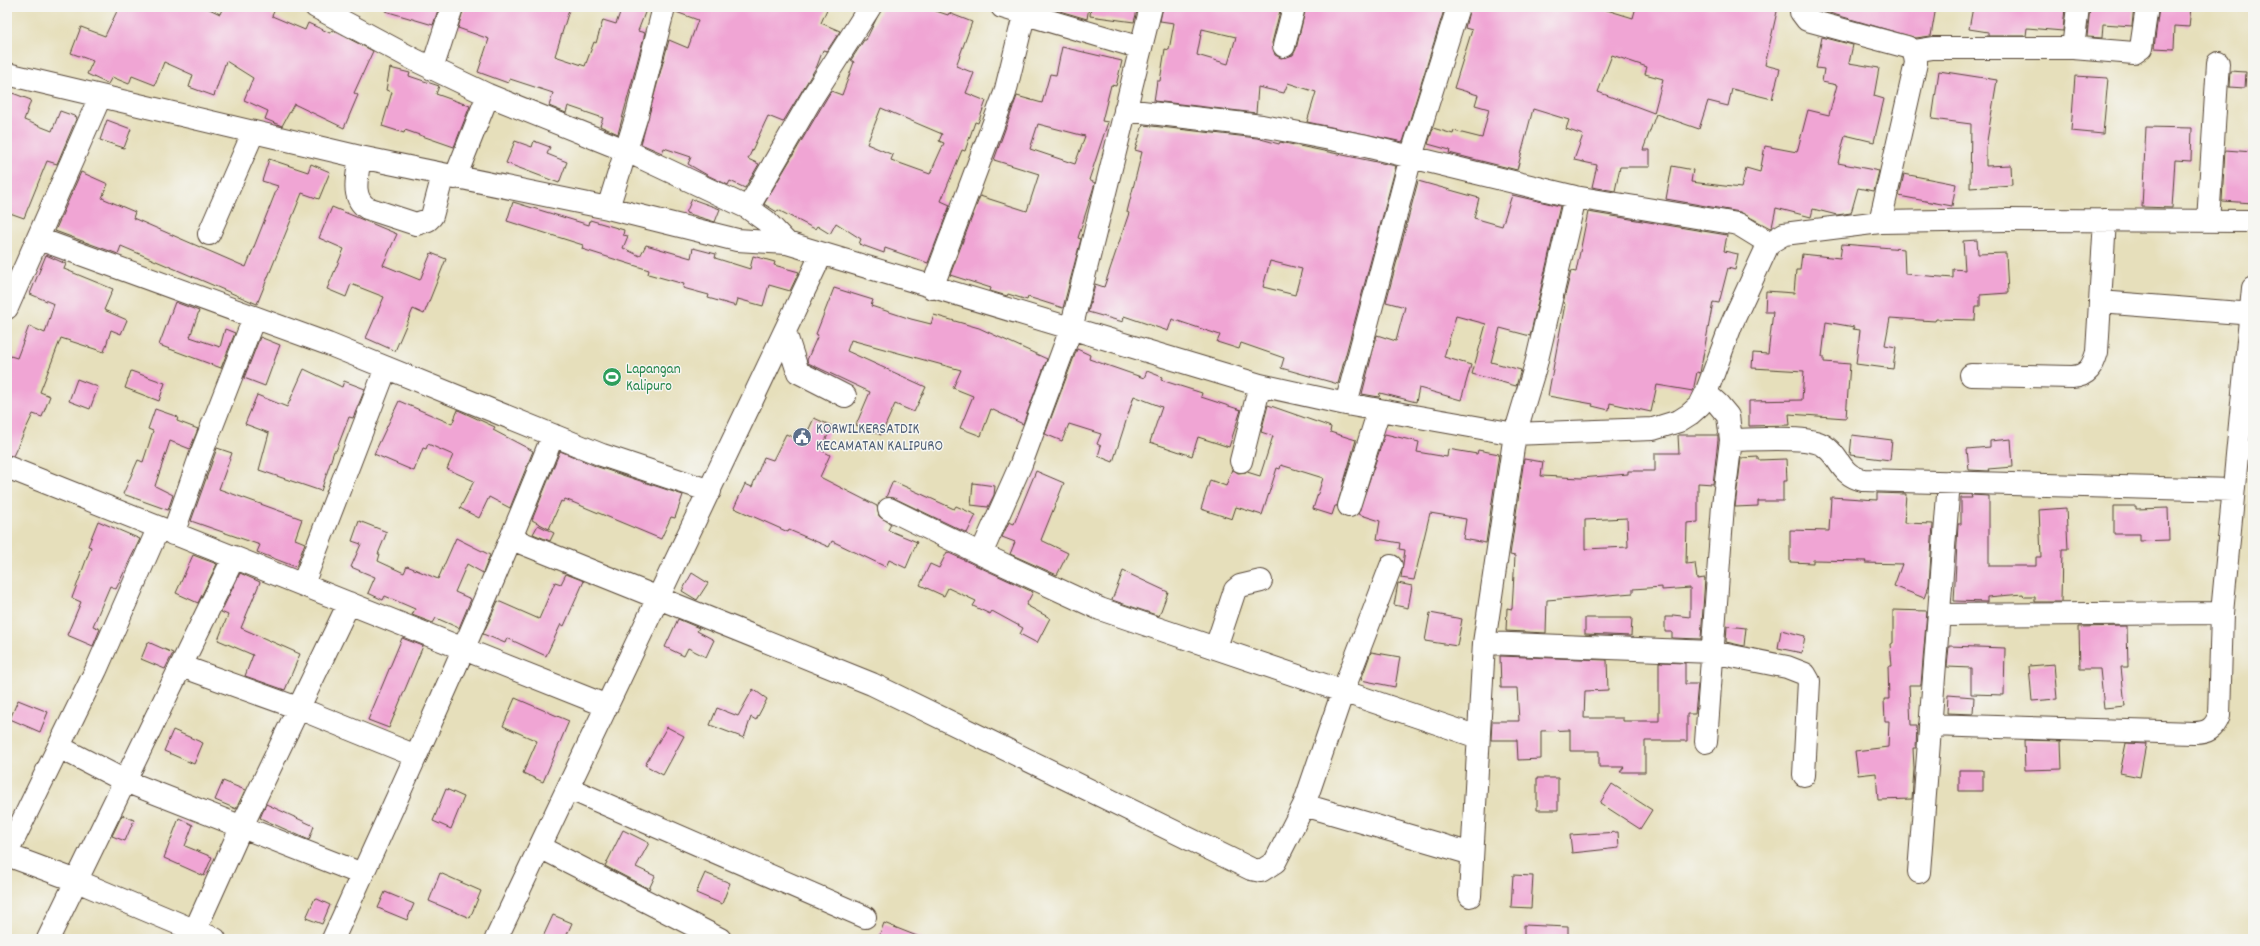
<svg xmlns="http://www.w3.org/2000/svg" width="2260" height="946" font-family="Dekko,sans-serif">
<rect width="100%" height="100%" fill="#f6f6f2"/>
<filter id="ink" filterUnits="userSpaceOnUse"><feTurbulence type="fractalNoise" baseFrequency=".025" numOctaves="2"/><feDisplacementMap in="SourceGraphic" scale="8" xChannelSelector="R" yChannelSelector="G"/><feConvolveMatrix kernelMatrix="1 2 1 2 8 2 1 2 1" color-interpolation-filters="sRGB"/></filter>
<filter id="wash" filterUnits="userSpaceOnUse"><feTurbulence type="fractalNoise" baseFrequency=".012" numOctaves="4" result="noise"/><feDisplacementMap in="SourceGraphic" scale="16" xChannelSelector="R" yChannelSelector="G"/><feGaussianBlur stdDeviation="0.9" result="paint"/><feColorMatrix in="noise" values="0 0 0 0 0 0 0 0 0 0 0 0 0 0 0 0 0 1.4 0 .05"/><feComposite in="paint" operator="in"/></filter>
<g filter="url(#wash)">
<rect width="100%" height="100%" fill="#e6dfbb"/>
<g id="blocks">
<path fill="#f0a5d4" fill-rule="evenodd" d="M 119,7 L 205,7 L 220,14 L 223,7 L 276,7 L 272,16 L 305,30 L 308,23 L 330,33 L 332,30 L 373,51 L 354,93 L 358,95 L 344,128 L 294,104 L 282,126 L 265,119 L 268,111 L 244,100 L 253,78 L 226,61 L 214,96 L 189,87 L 193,75 L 164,62 L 155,85 L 132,76 L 129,84 L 112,77 L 108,84 L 87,74 L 93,61 L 71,53 L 81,27 L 105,36 Z
M 385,7 L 439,7 L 433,25 L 385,11 Z
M 464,7 L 570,7 L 555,56 L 585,66 L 594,42 L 596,43 L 603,20 L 616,24 L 622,7 L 638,7 L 646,10 L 638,31 L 645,33 L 618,134 L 600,126 L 603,118 L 568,106 L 566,113 L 549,106 L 553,93 L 510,79 L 508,83 L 478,72 L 489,39 L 458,28 Z
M 676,7 L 828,7 L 821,23 L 840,31 L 827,51 L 823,50 L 817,66 L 783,122 L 768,116 L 748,159 L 759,164 L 745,188 L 730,181 L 728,185 L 707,175 L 688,164 L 691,157 L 664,148 L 662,153 L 641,144 L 669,40 L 688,48 L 698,20 L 676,12 Z
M 882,7 L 924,7 L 948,15 L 949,13 L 972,22 L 956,66 L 974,73 L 966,93 L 986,101 L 978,123 L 975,122 L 965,151 L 962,150 L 941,201 L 950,205 L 928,263 L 885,248 L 884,253 L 859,244 L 861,239 L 836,223 L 830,234 L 817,226 L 815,229 L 778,210 L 777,212 L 764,204 L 831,91 L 842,95 L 854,62 L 851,60 L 864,40 L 866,40 ZM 881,108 L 942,134 L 939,141 L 944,143 L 930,174 L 891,160 L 893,155 L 867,144 Z
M 1046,7 L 1089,7 L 1087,19 Z
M 1091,7 L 1138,7 L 1134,22 L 1090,16 Z
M 1163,7 L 1281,7 L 1272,43 L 1275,55 L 1281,58 L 1293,55 L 1296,49 L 1306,7 L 1445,7 L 1403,142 L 1307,122 L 1316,92 L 1288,83 L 1284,93 L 1258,87 L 1256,113 L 1154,101 L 1157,81 L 1160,81 L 1165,49 L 1169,50 L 1174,23 L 1160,21 ZM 1202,29 L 1236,37 L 1228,64 L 1197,55 Z
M 1470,7 L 1597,7 L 1633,18 L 1636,7 L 1778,7 L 1765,65 L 1780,69 L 1772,99 L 1732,89 L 1728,106 L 1708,101 L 1699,129 L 1656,114 L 1643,150 L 1650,150 L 1650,167 L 1620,167 L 1615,191 L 1592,187 L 1597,165 L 1574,160 L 1583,135 L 1566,129 L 1569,120 L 1533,109 L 1517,170 L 1449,153 L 1450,150 L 1428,144 L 1433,128 L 1453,134 L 1454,131 L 1482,138 L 1489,109 L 1475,105 L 1478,95 L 1454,88 L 1472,30 L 1465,28 ZM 1612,55 L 1647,67 L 1645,74 L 1663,79 L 1654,113 L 1598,92 Z
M 1827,7 L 1936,7 L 1931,36 L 1916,38 L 1826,12 Z
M 1973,7 L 2065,7 L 2063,31 L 2027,28 L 2026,36 L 1988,36 L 1988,32 L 1969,29 Z
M 2090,7 L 2134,7 L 2132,26 L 2103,24 L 2102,38 L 2087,37 Z
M 2159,7 L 2191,7 L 2189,27 L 2175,26 L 2174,49 L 2154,48 Z
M 1822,37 L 1853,45 L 1849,63 L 1879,68 L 1874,96 L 1884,99 L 1874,142 L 1845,135 L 1838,163 L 1879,171 L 1874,191 L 1858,188 L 1851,213 L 1837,215 L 1813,209 L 1811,217 L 1776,208 L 1772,227 L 1770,228 L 1740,212 L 1666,199 L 1672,166 L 1693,170 L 1691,182 L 1741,188 L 1746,168 L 1760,172 L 1765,146 L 1797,152 L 1808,110 L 1829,115 L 1837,85 L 1822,82 L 1824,69 L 1816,68 Z
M 1062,47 L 1122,61 L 1116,86 L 1111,85 L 1102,121 L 1108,122 L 1089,180 L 1095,183 L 1078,238 L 1081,239 L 1063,308 L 1028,297 L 1027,300 L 1008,294 L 1007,296 L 990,291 L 991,288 L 950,275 L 980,196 L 1027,211 L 1039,174 L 994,160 L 1017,96 L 1042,103 L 1050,74 L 1056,75 ZM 1038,124 L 1085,136 L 1075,164 L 1030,149 Z
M 390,68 L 410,73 L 409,76 L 439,86 L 436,94 L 470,106 L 454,147 L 405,130 L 404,133 L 382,126 L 392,92 L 386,90 Z
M 1939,71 L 1997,80 L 1986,147 L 1986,166 L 2011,165 L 2012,185 L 1970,188 L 1971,124 L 1932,119 Z
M 2230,71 L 2246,72 L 2245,88 L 2229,87 Z
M 2075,76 L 2108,78 L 2103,134 L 2071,131 Z
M 7,91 L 31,100 L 24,120 L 52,131 L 60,111 L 77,117 L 57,164 L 47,161 L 24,218 L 7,212 Z
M 107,120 L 131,129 L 124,148 L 100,140 Z
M 1143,125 L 1257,138 L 1279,144 L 1280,142 L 1396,166 L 1338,384 L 1281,368 L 1284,358 L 1241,343 L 1239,349 L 1217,342 L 1220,335 L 1172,319 L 1168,331 L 1124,316 L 1123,322 L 1088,312 L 1095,284 L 1104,287 L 1129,213 L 1127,212 L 1142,152 L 1135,150 ZM 1270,261 L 1302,269 L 1295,295 L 1263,287 Z
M 2146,127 L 2192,128 L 2191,161 L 2175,160 L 2172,208 L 2142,207 Z
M 515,141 L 532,147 L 534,141 L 550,147 L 547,154 L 567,162 L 559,183 L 506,163 Z
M 2225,150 L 2253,152 L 2253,203 L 2222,201 Z
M 269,159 L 308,172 L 311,164 L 330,172 L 319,199 L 302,193 L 257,304 L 121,246 L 118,254 L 55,231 L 81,172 L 108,184 L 102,198 L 135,212 L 133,218 L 246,267 L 278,186 L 262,181 Z
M 1904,174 L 1956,184 L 1952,206 L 1899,196 Z
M 1418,181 L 1479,198 L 1474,218 L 1502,226 L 1512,195 L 1560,206 L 1530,336 L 1500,328 L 1491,362 L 1521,370 L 1516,386 L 1472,374 L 1486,324 L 1456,316 L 1444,357 L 1471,365 L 1461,400 L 1419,388 L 1416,402 L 1380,393 L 1379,397 L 1362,394 L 1377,335 L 1396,341 L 1405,307 L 1386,302 Z
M 692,199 L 720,209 L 715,222 L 686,213 Z
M 513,202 L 589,225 L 590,220 L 624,230 L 623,235 L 628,236 L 623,248 L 640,256 L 646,245 L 691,258 L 693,248 L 716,254 L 715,258 L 750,269 L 753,256 L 775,262 L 774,265 L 799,272 L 790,291 L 769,285 L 763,306 L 738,299 L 736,306 L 708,298 L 709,295 L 683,288 L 684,284 L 648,274 L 649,270 L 582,249 L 583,245 L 507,221 Z
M 332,207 L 397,234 L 383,265 L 420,280 L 431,253 L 446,259 L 424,314 L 413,309 L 395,351 L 366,338 L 384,297 L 351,284 L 346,297 L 327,289 L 344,249 L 319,238 Z
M 1588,212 L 1727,235 L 1724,251 L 1738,254 L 1735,270 L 1728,268 L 1719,303 L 1713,302 L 1700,373 L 1697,372 L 1693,391 L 1657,385 L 1651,412 L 1610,403 L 1609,410 L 1592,406 L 1593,404 L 1548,396 L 1565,304 L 1563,303 L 1571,271 L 1576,272 Z
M 1977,240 L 1978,254 L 2006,253 L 2008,293 L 1980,295 L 1980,306 L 1976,306 L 1975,320 L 1936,319 L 1935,321 L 1890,318 L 1885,345 L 1896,347 L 1893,369 L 1856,364 L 1860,330 L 1853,329 L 1854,327 L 1826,322 L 1822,357 L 1824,357 L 1824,362 L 1850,364 L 1846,418 L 1789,414 L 1790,425 L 1749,426 L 1749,401 L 1802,400 L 1804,371 L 1752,368 L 1753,353 L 1768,354 L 1773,312 L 1765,312 L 1766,291 L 1794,293 L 1796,270 L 1800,270 L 1802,254 L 1840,258 L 1842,244 L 1904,249 L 1905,274 L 1953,278 L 1953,269 L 1965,270 L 1963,241 Z
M 46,255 L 66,264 L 64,269 L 113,289 L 104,310 L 127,320 L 121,334 L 111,330 L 104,352 L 61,338 L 40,392 L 50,396 L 42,417 L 33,414 L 13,456 L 7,455 L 7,355 L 17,358 L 29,326 L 45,333 L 54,304 L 30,294 Z
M 834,288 L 873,300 L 871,306 L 911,319 L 931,324 L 934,315 L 979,328 L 1047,359 L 1023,424 L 991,409 L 981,436 L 960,428 L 973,396 L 953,388 L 961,370 L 851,340 L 847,351 L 926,387 L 914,412 L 895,404 L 881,435 L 856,425 L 870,392 L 808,363 L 807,360 L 818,335 L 816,334 Z
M 175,302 L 199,311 L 190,337 L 220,347 L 225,329 L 235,333 L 221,368 L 159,345 Z
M 260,337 L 280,345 L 265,386 L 244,378 Z
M 1077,349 L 1090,355 L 1089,359 L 1144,378 L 1147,371 L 1162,377 L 1161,380 L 1202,393 L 1201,397 L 1241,410 L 1229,447 L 1198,437 L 1192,456 L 1150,442 L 1162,407 L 1134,396 L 1113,462 L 1098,456 L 1101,446 L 1097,444 L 1101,434 L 1069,424 L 1062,441 L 1045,434 Z
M 304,369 L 342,387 L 344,381 L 365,389 L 353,418 L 349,417 L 336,451 L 334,451 L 321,491 L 259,470 L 269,433 L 245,424 L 257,395 L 287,407 Z
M 131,371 L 165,383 L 159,401 L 125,388 Z
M 77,379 L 98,387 L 90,409 L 69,401 Z
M 399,401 L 452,424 L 458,410 L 495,427 L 493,430 L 533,451 L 510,508 L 489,497 L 479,518 L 460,508 L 474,481 L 447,469 L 453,455 L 428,444 L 426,449 L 423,448 L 414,471 L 374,454 Z
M 1268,405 L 1331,427 L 1330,432 L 1356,440 L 1337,506 L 1335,506 L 1332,515 L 1313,509 L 1323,478 L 1281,465 L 1280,469 L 1277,468 L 1262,515 L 1236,507 L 1232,519 L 1201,509 L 1210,480 L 1226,486 L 1232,469 L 1238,473 L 1247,472 L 1260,476 L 1273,436 L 1261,432 Z
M 155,409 L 178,417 L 177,421 L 198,429 L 190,449 L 170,441 L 155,486 L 173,495 L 168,510 L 123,494 L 138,460 L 143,462 L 153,431 L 148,429 Z
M 814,418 L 832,426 L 821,450 L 830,455 L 820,477 L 877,506 L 879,516 L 891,524 L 888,530 L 917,542 L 906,568 L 889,560 L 886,567 L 832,541 L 829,547 L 789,530 L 788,532 L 734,508 L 745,484 L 752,487 L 764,457 L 773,460 L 786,434 L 803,442 Z
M 1385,434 L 1419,442 L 1417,452 L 1447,457 L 1448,449 L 1477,454 L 1478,450 L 1499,454 L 1486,543 L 1463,539 L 1466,519 L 1430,513 L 1414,580 L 1401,578 L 1405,550 L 1399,549 L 1400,543 L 1377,539 L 1380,521 L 1358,514 Z
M 1678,435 L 1718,435 L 1718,440 L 1713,484 L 1698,483 L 1698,522 L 1687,523 L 1686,564 L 1695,563 L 1697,579 L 1705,578 L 1701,639 L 1672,638 L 1672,632 L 1665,632 L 1665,617 L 1673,617 L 1673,615 L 1690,617 L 1690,588 L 1662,590 L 1662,587 L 1633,589 L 1633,593 L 1547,600 L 1546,633 L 1506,631 L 1507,608 L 1512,609 L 1515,556 L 1510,555 L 1524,459 L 1543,462 L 1541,476 L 1581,478 L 1628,474 L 1628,471 L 1655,471 L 1655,453 L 1679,453 ZM 1627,518 L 1628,547 L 1585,549 L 1585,520 Z
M 1852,435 L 1892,440 L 1890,460 L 1850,455 Z
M 2011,439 L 2013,467 L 1988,469 L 1989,471 L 1969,470 L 1967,449 L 1990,447 L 1990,441 Z
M 217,448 L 232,453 L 219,489 L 302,519 L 295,539 L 305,543 L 296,567 L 257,552 L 260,545 L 191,521 Z
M 560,451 L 598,467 L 683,495 L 675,518 L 671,517 L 661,539 L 565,499 L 563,502 L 561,501 L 549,529 L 532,520 Z
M 1758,457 L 1758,460 L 1786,459 L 1787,481 L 1783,481 L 1783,501 L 1758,501 L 1758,506 L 1735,507 L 1741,458 Z
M 1036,471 L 1064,483 L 1041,540 L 1068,553 L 1057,575 L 1010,554 L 1015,542 L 1002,537 L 1009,522 L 1014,524 Z
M 893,481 L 954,509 L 956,506 L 976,515 L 967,533 L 894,498 L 886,497 Z
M 973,483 L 995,486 L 994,495 L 988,507 L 971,505 Z
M 1877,493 L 1906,494 L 1904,523 L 1933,524 L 1929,585 L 1924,598 L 1894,586 L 1902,564 L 1865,563 L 1866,561 L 1813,560 L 1813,563 L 1790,562 L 1790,530 L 1829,531 L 1831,497 L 1877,500 Z
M 1971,495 L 1989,496 L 1989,566 L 2036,566 L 2036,557 L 2041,557 L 2039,510 L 2066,508 L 2068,549 L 2062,549 L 2061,602 L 2035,602 L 2035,597 L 2024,597 L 2023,594 L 1987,597 L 1987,602 L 1954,601 L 1958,524 L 1961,524 L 1961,498 L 1972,498 Z
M 2114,506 L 2136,506 L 2136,509 L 2168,508 L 2169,540 L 2140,541 L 2140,534 L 2114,534 Z
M 98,521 L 140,539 L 116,589 L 110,586 L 93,626 L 100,629 L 93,646 L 67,635 L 81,602 L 72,598 L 91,547 L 88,546 Z
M 359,521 L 387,532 L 378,554 L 380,554 L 378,561 L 404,573 L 407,566 L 438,579 L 456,538 L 490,555 L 483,573 L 467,564 L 455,592 L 471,599 L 459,628 L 436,618 L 433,623 L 412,615 L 415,609 L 385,596 L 383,600 L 368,593 L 375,577 L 351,567 L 361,544 L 352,541 Z
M 538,525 L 554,533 L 550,541 L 533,534 Z
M 947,552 L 1033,592 L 1026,605 L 1050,618 L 1037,643 L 1020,634 L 1023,628 L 992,611 L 990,614 L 973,606 L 976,601 L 948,588 L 944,596 L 920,585 L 930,564 L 939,568 Z
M 193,555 L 217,564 L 198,603 L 176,593 Z
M 1123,571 L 1168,592 L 1159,616 L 1112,600 Z
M 240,573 L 260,582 L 241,628 L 300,654 L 285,690 L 245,676 L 253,655 L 218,640 L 228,615 L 221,612 Z
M 692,573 L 708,583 L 697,600 L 682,591 Z
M 566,574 L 584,581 L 564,626 L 561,624 L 546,656 L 507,638 L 505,643 L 483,634 L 498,601 L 539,619 L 555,582 L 561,584 Z
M 1398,583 L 1412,586 L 1408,608 L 1394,605 Z
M 1893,610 L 1927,611 L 1921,685 L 1909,685 L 1911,725 L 1917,725 L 1916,748 L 1913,748 L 1914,769 L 1912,799 L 1878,800 L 1876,773 L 1858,775 L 1855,751 L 1888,747 L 1889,721 L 1885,721 L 1884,699 L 1889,699 L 1888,666 L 1892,666 L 1890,644 L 1893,643 Z
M 1430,613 L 1462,619 L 1457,646 L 1425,641 Z
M 1585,618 L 1632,618 L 1631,636 L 1585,634 Z
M 678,619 L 699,628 L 697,631 L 714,640 L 706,657 L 688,648 L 684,656 L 665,647 Z
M 1727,626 L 1746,628 L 1744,646 L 1726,642 Z
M 2127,626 L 2128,667 L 2121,667 L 2125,706 L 2104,708 L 2100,669 L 2080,669 L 2079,627 Z
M 1781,630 L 1805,636 L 1802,653 L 1778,648 Z
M 402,638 L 423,646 L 389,728 L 368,720 Z
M 148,642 L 173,653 L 165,669 L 141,659 Z
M 1949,646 L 2005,648 L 2004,695 L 1971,694 L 1971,668 L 1947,667 Z
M 1371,652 L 1400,657 L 1395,687 L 1361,680 Z
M 1500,656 L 1607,660 L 1608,690 L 1585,691 L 1584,718 L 1623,718 L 1623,721 L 1659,721 L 1659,662 L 1685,663 L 1685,684 L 1698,684 L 1695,714 L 1687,714 L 1687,741 L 1645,741 L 1645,772 L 1620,772 L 1624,767 L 1599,767 L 1599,751 L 1570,751 L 1570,730 L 1541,731 L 1541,759 L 1518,760 L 1517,740 L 1491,740 L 1492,721 L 1519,721 L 1517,688 L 1501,688 Z
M 2054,664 L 2057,699 L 2032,701 L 2029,666 Z
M 753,689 L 767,699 L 756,720 L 751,717 L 744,738 L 710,725 L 717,708 L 738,716 Z
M 1948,695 L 1974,697 L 1973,714 L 1947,713 Z
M 515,698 L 569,721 L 543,782 L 523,773 L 537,741 L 503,726 Z
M 18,700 L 48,712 L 40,732 L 10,719 Z
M 667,727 L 684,736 L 663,775 L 645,765 Z
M 173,730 L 203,743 L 194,764 L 164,751 Z
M 2024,740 L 2061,741 L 2062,769 L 2025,770 Z
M 2126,743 L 2146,744 L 2140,777 L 2120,773 Z
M 1959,770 L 1983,770 L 1983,791 L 1959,791 Z
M 1537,778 L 1558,778 L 1558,810 L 1537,810 Z
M 223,781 L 245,790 L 236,809 L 215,800 Z
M 1612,784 L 1652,810 L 1640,829 L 1600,803 Z
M 446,789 L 464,797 L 451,829 L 433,821 Z
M 266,804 L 314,826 L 309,840 L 260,818 Z
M 122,815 L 134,820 L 125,841 L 112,836 Z
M 179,818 L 193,825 L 185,846 L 212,857 L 204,876 L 164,858 Z
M 623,830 L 649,843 L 636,867 L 655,876 L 649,889 L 605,866 Z
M 1618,832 L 1619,848 L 1572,853 L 1570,835 Z
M 440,873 L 481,891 L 470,918 L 429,901 Z
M 705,873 L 730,883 L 722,904 L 696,893 Z
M 1513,875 L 1533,876 L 1531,908 L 1511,907 Z
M 385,892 L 414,904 L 407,920 L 378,908 Z
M 315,898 L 330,905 L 322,924 L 306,918 Z
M 553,915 L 572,923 L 565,939 L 542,939 Z
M 884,923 L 922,938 L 922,939 L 878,939 Z
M 1524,925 L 1568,927 L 1568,939 L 1524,939 Z"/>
</g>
</g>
<g filter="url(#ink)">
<use href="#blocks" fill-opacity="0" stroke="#554536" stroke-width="1"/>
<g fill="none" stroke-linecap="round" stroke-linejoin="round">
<g stroke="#554536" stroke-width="24">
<path id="minor" d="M 316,7 L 415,60 L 488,95 L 627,151 L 748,208 L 766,221 L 787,243
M 1002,7 L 1141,48
M 1802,7 L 1801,12 L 1807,20 L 1907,47 L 1914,51 L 1916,63 L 1880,222
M 1284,46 L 1294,7
M 2073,48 L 2078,7
M 1914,51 L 1933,48 L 2073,48 L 2134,53 L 2141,48 L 2147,7
M 432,69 L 452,7
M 7,74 L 360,157 L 608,208 L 737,240 L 787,243 L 1260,385 L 1346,404 L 1515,434 L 1653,429 L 1679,421 L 1690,414 L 1700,405 L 1706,393 L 1732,323 L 1769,243 L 1784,234 L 1880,222 L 2007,220 L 2253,221
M 1125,110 L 1262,126 L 1362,145 L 1575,197 L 1738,224 L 1769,243
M 360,157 C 358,174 350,197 367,208 L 416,224 L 428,220 L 432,216 L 443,175
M 455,178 L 488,95
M 608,208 L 637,115 L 664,7
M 748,208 L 813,96 L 870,7
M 2208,221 L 2218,63
M 209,234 L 253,133
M 39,239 L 328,344 L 602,455 L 710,491
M 932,288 L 1005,93 L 1026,7
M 2100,302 L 2253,314
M 7,308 L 100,97
M 785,332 L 798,372 L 845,396
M 1971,375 L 2072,377 C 2088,376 2093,366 2097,352 L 2105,220
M 1706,393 L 1718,404 L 1728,416 L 1731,440 L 1723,505 L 1706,742
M 1346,404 L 1411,157 L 1458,7
M 1731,440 C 1751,440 1807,435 1823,445 C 1841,456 1838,474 1863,480 L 2233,490
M 1241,461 L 1260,385
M 7,467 L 607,706
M 1349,506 L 1379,410
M 889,509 L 981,554 L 1100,609 L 1478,737
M 173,534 L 200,457 L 254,318
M 512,539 L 872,684 L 1251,869 L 1261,871 L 1275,862 L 1304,805 L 1343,691 L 1391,566
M 981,554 L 1021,464 L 1071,329 L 1151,7
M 303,584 L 386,368
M 1939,615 L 2222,613
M 1484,643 L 1712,652 L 1787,667 L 1805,674 L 1809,681 L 1804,775
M 1216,647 L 1235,590 L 1240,586 L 1261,581
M 181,666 L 298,708 L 416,756
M 1930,725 L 2194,733 C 2207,733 2214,729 2219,716 L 2222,613 L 2253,288
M 59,747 L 125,781 L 362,874
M 568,788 L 865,917
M 1304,805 L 1472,854
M 540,847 L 720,939
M 7,853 L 96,670 L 158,529
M 7,855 L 77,881 L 215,939
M 1919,872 L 1949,482
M 1470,896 L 1484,643 L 1515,434 L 1536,364 L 1575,197
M 48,939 L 234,557
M 191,939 L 242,826 L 349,603
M 333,939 C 409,772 485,606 553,435
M 496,939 L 821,255"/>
</g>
<use href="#minor" stroke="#fff" stroke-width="22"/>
</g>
</g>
<defs>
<g id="stadium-disc" transform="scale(1)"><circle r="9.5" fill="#2e9e5b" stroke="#f6f6f2"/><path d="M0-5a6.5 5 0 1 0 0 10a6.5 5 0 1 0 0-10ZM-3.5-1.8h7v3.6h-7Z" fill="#fff"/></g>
<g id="civic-disc" transform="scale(1)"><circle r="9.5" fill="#5c6f8a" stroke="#f6f6f2"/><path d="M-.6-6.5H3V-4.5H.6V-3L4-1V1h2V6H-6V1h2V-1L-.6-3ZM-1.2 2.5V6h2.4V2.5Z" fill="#fff"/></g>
</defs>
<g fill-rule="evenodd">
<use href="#stadium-disc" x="612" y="377"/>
<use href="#civic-disc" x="802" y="437"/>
</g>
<g text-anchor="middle" stroke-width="3" stroke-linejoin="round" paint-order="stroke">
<g font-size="15" fill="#27864d" stroke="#f6f6f2" text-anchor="start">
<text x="626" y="373">Lapangan<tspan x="626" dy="17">Kalipuro</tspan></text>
</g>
<g font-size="15" fill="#4e5e75" stroke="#f6f6f2" text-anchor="start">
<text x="816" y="433">KORWILKERSATDIK<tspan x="816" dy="17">KECAMATAN KALIPURO</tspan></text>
</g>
</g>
<rect width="2260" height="946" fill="none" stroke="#f6f6f2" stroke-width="24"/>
</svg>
